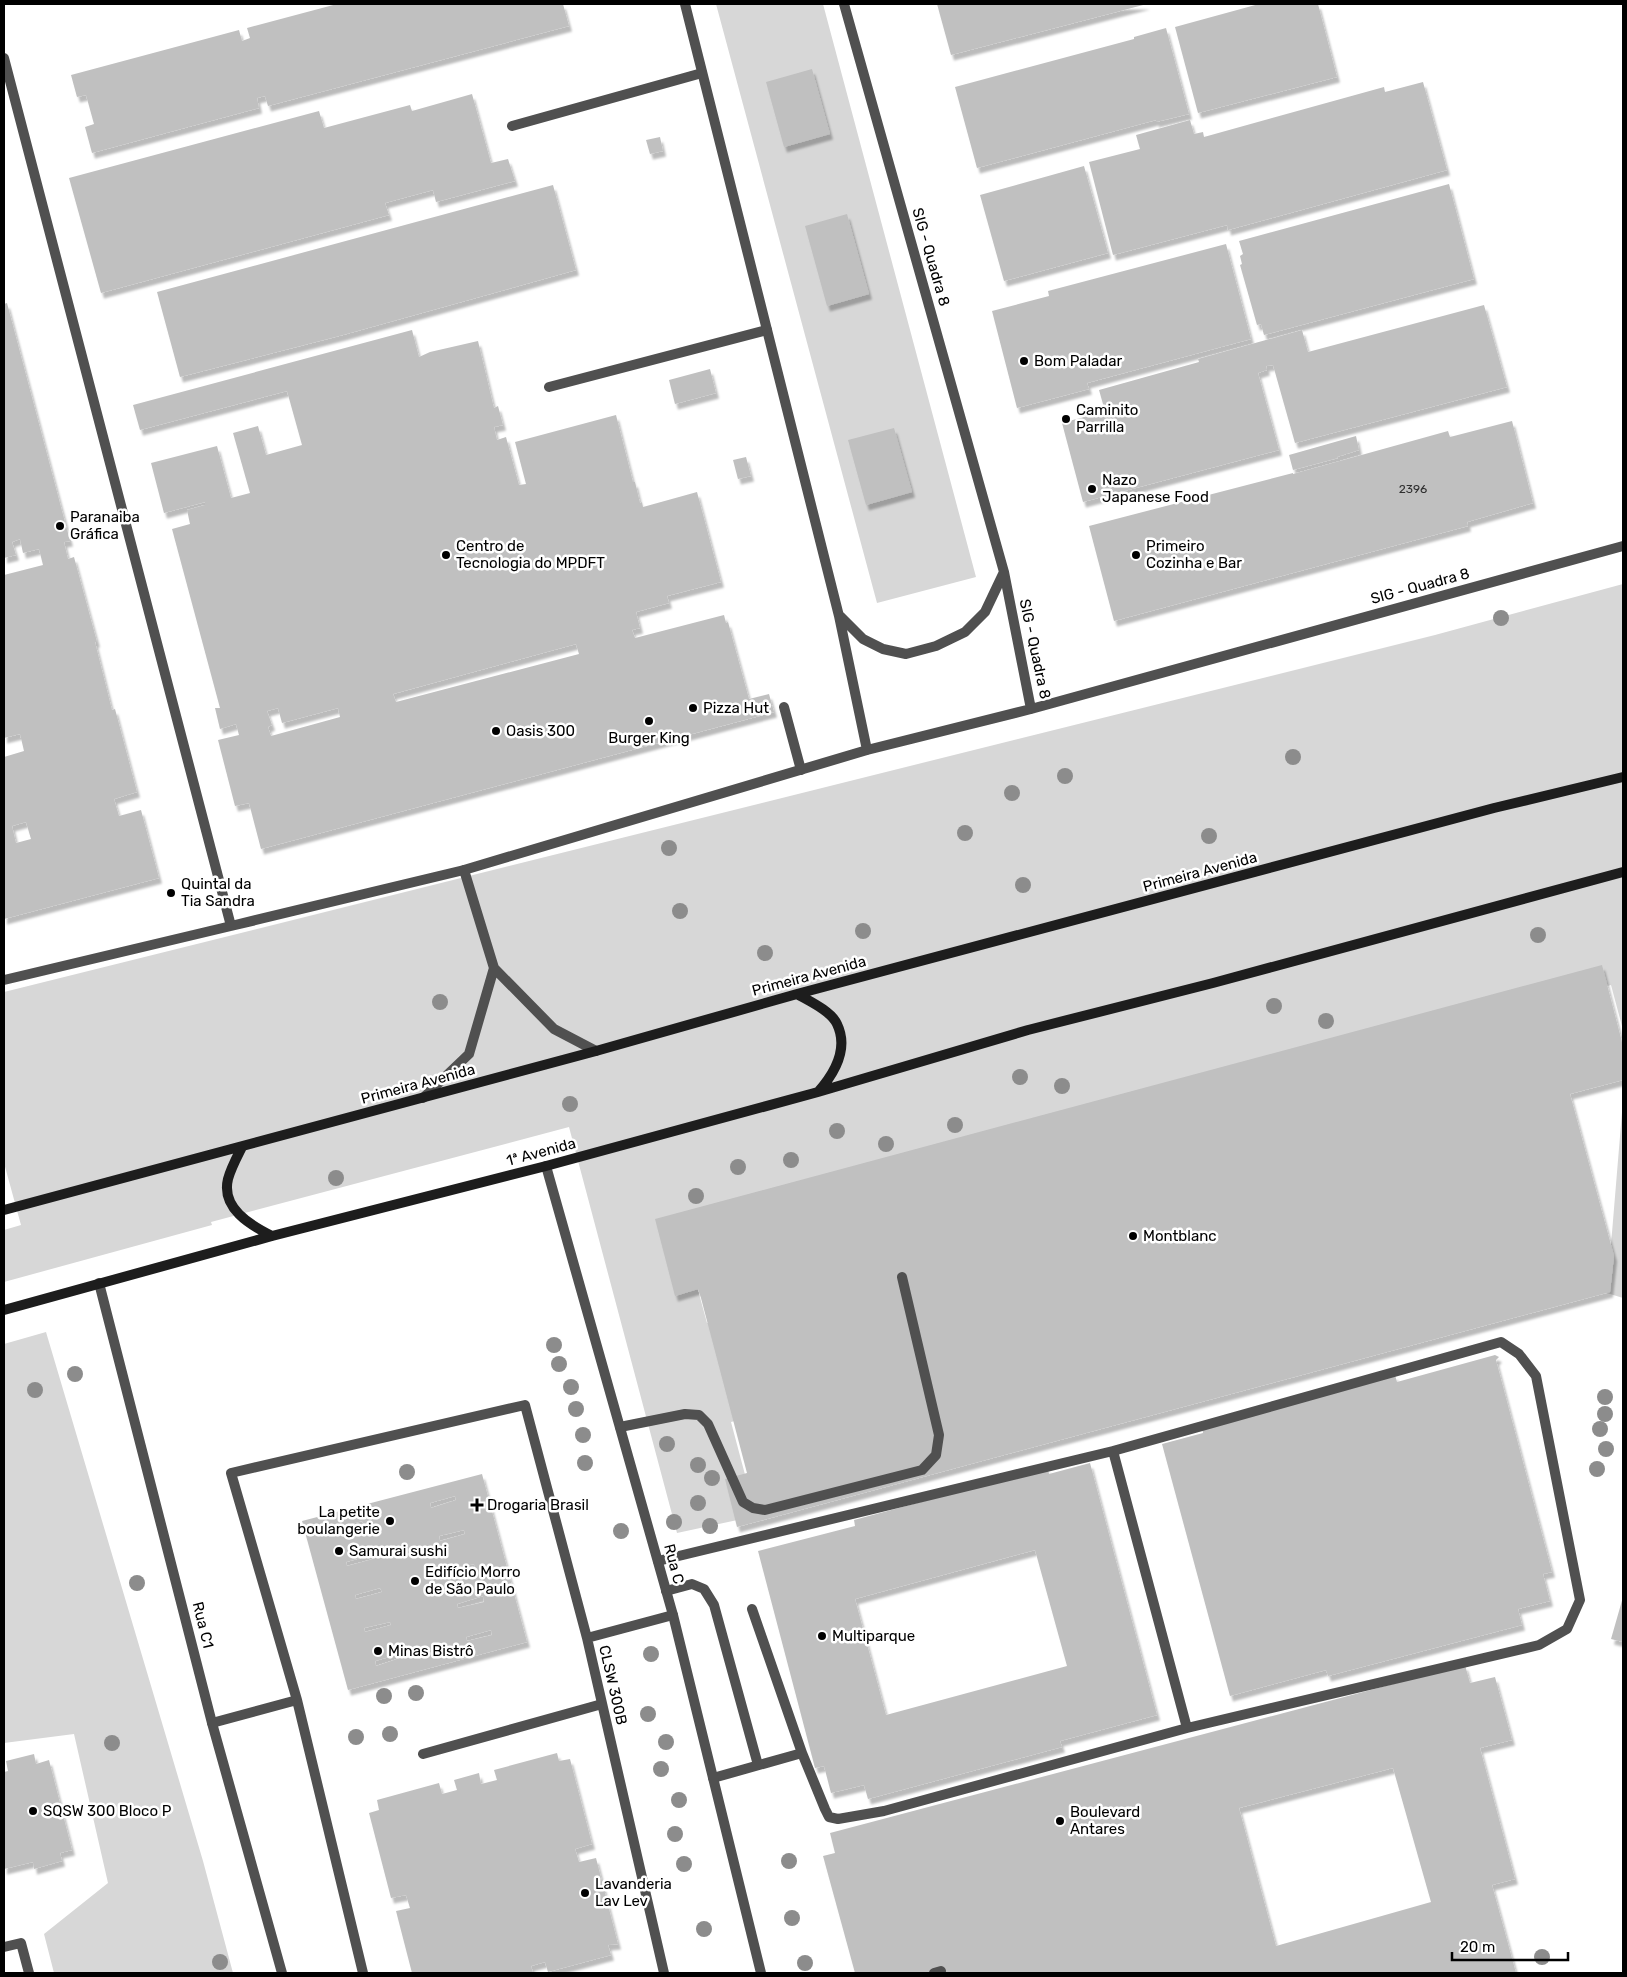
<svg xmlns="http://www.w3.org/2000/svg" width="1627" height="1977" font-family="Rubik,sans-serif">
<defs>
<filter id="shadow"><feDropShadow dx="3" dy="5.5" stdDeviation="1" flood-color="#0004"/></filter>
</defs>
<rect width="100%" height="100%" fill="#fff"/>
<path fill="#d7d7d7" d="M 716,4 L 823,4 L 976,577 L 877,603 Z
M 1623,584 L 1623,1030 L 1611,985 L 1502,1014 L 687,1250 L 707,1323 L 812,1295 L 839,1394 L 731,1422 L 756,1516 L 677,1533 L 569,1127 L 211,1222 L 212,1225 L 4,1282 L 4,1230 L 21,1225 L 4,1163 L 4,992 L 1435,635 Z
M 1623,1100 L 1623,1298 L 1607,1293 Z
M 46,1332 L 203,1861 L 233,1973 L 54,1973 L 44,1934 L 108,1883 L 74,1734 L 4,1743 L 4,1344 Z"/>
<path fill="#c0c0c0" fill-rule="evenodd" filter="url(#shadow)" d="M 337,4 L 563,4 L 569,26 L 268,106 L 265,96 L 257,98 L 259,108 L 92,153 L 85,127 L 94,124 L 86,95 L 77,97 L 71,75 L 239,30 L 242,41 L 250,38 L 247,28 Z
M 937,4 L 1147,4 L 951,55 Z
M 1259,4 L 1318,4 L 1337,77 L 1198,113 L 1175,27 Z
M 1166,28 L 1189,114 L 1156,122 L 1156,120 L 977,168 L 955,87 L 1134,39 L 1134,37 Z
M 812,69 L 830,134 L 784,147 L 766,82 Z
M 1423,82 L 1447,170 L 1228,230 L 1227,225 L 1113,255 L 1089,162 L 1140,149 L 1136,135 L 1190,120 L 1194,134 L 1203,132 L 1204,137 L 1384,87 L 1385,92 Z
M 472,94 L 491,163 L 508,159 L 515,181 L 436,202 L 433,190 L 385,203 L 389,215 L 101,293 L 69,178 L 319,111 L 324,128 L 410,105 L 412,111 Z
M 660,137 L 663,151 L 650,154 L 646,140 Z
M 1084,166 L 1108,253 L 1004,281 L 980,195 Z
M 1449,184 L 1474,279 L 1264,335 L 1261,324 L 1257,325 L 1240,265 L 1242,264 L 1240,256 L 1243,254 L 1239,241 Z
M 553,185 L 576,270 L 343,335 L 180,377 L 157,292 Z
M 847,214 L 869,294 L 827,306 L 805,226 Z
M 1226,244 L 1251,339 L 1087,383 L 1089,389 L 1017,408 L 992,311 L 1049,296 L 1048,291 Z
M 7,303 L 70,541 L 64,542 L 68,559 L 74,557 L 97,642 L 95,642 L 112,710 L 115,709 L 137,792 L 114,799 L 119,816 L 141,810 L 159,878 L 4,919 L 4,757 L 24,751 L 20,734 L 4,738 L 4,575 L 43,565 L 39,549 L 23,553 L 20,539 L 12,542 L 16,555 L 4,558 L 4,304 ZM 26,822 L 31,839 L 16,843 L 12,826 Z
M 1484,305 L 1507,387 L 1295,443 L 1273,365 L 1266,366 L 1267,370 L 1258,373 L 1279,450 L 1083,502 L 1062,423 L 1105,411 L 1099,390 L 1199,362 L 1198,359 L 1302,330 L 1308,352 Z
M 412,330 L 419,357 L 430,352 L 478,341 L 494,408 L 498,406 L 503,425 L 494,427 L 497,440 L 506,437 L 519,485 L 526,484 L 515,442 L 616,415 L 633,482 L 635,482 L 640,503 L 642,502 L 643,507 L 697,492 L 721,582 L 667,596 L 669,603 L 636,612 L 640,628 L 632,630 L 635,638 L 724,615 L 726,623 L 728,622 L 749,699 L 769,694 L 774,712 L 261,849 L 249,803 L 235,806 L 218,740 L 239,735 L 236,724 L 220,729 L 215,708 L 220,708 L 172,529 L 190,524 L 187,510 L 205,505 L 205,502 L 164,513 L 151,463 L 217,446 L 231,498 L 250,493 L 233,433 L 258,426 L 266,455 L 302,445 L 287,391 L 140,430 L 133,405 ZM 576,644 L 579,654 L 396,702 L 393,694 ZM 278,708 L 282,723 L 338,708 L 340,717 L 271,736 L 268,727 L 272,725 L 267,711 Z
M 710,369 L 716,393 L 675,404 L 669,380 Z
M 1512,421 L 1533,503 L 1467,522 L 1468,526 L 1114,621 L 1089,526 L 1293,473 L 1293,474 L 1448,431 L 1450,437 Z
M 894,428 L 912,492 L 866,505 L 848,440 Z
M 1356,436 L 1359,450 L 1337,457 L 1338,458 L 1293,470 L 1289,455 Z
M 746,457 L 751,476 L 738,479 L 733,460 Z
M 1602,965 L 1623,1046 L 1623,1080 L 1570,1094 L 1614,1256 L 1610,1292 L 737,1527 L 725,1479 L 747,1473 L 701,1298 L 698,1289 L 675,1296 L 655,1219 Z
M 1495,1355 L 1499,1357 L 1496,1360 L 1552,1572 L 1543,1574 L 1550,1601 L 1518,1609 L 1522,1625 L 1328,1676 L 1326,1670 L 1230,1696 L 1162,1444 L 1203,1433 L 1202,1427 L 1395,1375 L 1397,1382 Z
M 1090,1463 L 1157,1715 L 1060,1741 L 1062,1747 L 868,1799 L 864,1785 L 831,1793 L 824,1766 L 815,1768 L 758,1551 L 855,1526 L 854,1520 L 1048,1468 L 1049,1474 ZM 1035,1550 L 1067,1666 L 886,1715 L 855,1599 Z
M 482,1474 L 527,1642 L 348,1690 L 302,1521 ZM 455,1496 L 456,1500 L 431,1508 L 430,1503 ZM 362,1521 L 364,1525 L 338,1532 L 337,1528 ZM 464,1530 L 465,1534 L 440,1541 L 439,1536 ZM 372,1555 L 373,1559 L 347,1566 L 346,1562 ZM 474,1564 L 475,1568 L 448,1574 L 447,1570 ZM 380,1588 L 382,1592 L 356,1599 L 355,1595 ZM 483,1596 L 484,1602 L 458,1608 L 457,1604 ZM 390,1622 L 391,1625 L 365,1632 L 364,1628 ZM 491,1630 L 492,1635 L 467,1641 L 466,1637 ZM 396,1655 L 397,1659 L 376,1666 L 375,1661 Z
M 1623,1597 L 1623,1642 L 1611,1639 Z
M 1465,1665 L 1470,1683 L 1495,1677 L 1512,1740 L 1480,1748 L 1515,1879 L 1492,1885 L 1516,1973 L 855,1973 L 823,1856 L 835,1853 L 830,1833 ZM 1393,1768 L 1431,1902 L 1276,1946 L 1239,1808 Z
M 557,1753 L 559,1761 L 570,1759 L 592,1844 L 575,1849 L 579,1862 L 596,1858 L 618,1944 L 608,1945 L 611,1955 L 548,1972 L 545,1962 L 531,1966 L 533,1973 L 412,1973 L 396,1911 L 410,1908 L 406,1895 L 391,1898 L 369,1813 L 379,1810 L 377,1800 L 439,1783 L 442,1794 L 457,1790 L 454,1780 L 479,1773 L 481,1784 L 497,1780 L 494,1770 Z
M 34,1754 L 36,1764 L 49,1760 L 72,1850 L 60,1853 L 62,1861 L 34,1869 L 33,1862 L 4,1869 L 4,1772 L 8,1771 L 6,1761 Z"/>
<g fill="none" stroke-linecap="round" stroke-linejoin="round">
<path stroke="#505050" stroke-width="10" d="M 4,58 L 231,926 L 4,980
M 512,126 L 702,73
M 549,387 L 767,330
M 784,707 L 801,770
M 231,926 L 464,870
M 620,1427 L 685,1414 L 699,1415 L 708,1424 L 743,1502 L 753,1508 L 765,1510 L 922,1470 L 936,1455 L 939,1435 L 902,1277
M 1113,1451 L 1501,1342 L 1519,1354 L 1536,1376 L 1580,1600 L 1567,1629 L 1539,1645 L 1187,1728
M 658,1561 L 1113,1451 L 1187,1728 L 884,1811 L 838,1819 L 829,1817 L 825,1809 L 802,1753
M 666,1591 L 692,1584 L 704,1589 L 714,1605 L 758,1765
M 587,1638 L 673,1615
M 212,1723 L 297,1700
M 423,1754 L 602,1704
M 713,1778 L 802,1753 L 752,1609
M 363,1973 L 297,1700 L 231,1473 L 525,1405 L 587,1638 L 664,1973
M 934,1973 L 941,1971"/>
<path stroke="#505050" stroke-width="10" d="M 685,4 L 839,616 L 867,750
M 844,4 L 1004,572 L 1031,709
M 840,616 L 863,639 L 883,649 L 906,654 L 936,646 L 965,632 L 985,612 L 1004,572
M 596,1051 L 554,1029 L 494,968 L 464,870 L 867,750 L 1031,709 L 1623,546
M 423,1098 L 469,1054 L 494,968
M 99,1283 L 212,1723 L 282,1973
M 4,1947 L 21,1943 L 29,1973"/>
<path stroke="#505050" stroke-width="10" d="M 546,1166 L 673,1615 L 761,1973"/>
<path stroke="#1d1d1d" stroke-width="10" d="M 797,994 C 809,1001 831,1011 837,1024 C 849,1049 834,1074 818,1092
M 242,1147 C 237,1157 231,1168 228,1179 C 221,1208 250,1225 272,1236
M 4,1210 L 596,1051 L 797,994 L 1494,808 L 1623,777
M 4,1310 L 272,1236 L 546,1166 L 818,1092 L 1028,1030 L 1213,983 L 1623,872"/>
</g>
<g fill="#8c8c8c">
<circle cx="1501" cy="618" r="8"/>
<circle cx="1293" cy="757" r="8"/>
<circle cx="1065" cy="776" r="8"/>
<circle cx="1012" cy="793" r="8"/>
<circle cx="965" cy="833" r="8"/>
<circle cx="1209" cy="836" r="8"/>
<circle cx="669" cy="848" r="8"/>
<circle cx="1023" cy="885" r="8"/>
<circle cx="680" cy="911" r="8"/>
<circle cx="863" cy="931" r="8"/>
<circle cx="1538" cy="935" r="8"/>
<circle cx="765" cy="953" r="8"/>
<circle cx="440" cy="1002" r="8"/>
<circle cx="1274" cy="1006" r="8"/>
<circle cx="1326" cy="1021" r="8"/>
<circle cx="1020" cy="1077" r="8"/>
<circle cx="1062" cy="1086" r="8"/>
<circle cx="570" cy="1104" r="8"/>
<circle cx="955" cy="1125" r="8"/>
<circle cx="837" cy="1131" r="8"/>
<circle cx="886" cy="1144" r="8"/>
<circle cx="791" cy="1160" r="8"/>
<circle cx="738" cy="1167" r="8"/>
<circle cx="336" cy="1178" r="8"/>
<circle cx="696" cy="1196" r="8"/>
<circle cx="554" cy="1345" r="8"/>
<circle cx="559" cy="1364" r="8"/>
<circle cx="75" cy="1374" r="8"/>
<circle cx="571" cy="1387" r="8"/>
<circle cx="35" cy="1390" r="8"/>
<circle cx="1605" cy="1397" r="8"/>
<circle cx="576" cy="1409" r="8"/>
<circle cx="1605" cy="1414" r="8"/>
<circle cx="1600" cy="1429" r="8"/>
<circle cx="583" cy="1435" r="8"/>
<circle cx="667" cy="1444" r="8"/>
<circle cx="1606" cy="1449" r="8"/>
<circle cx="585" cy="1463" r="8"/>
<circle cx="698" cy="1465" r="8"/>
<circle cx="1597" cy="1469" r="8"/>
<circle cx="407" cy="1472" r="8"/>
<circle cx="712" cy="1478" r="8"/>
<circle cx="698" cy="1503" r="8"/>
<circle cx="674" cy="1522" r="8"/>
<circle cx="710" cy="1526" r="8"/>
<circle cx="621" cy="1531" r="8"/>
<circle cx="137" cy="1583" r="8"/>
<circle cx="651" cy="1654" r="8"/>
<circle cx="416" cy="1693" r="8"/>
<circle cx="384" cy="1696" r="8"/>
<circle cx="648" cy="1714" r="8"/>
<circle cx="390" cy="1734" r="8"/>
<circle cx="356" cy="1737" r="8"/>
<circle cx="666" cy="1742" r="8"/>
<circle cx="112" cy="1743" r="8"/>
<circle cx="661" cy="1769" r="8"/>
<circle cx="679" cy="1800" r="8"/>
<circle cx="675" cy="1834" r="8"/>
<circle cx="789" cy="1861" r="8"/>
<circle cx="684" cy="1864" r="8"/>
<circle cx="792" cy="1918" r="8"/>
<circle cx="704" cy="1929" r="8"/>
<circle cx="1542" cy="1957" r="8"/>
<circle cx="220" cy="1962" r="8"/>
<circle cx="805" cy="1963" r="8"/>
</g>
<g fill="#000" stroke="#fff" stroke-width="2">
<circle cx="1024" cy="361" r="5"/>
<circle cx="1066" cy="419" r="5"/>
<circle cx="1092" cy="489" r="5"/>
<circle cx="60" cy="526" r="5"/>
<circle cx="446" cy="555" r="5"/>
<circle cx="1136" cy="555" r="5"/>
<circle cx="693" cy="708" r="5"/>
<circle cx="649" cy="721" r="5"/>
<circle cx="496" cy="731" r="5"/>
<circle cx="171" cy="893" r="5"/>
<circle cx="1133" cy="1236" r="5"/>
<path d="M474.5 1497.5h5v5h5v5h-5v5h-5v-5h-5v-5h5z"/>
<circle cx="390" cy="1521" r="5"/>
<circle cx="339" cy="1551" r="5"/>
<circle cx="415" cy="1581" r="5"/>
<circle cx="822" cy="1636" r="5"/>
<circle cx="378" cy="1651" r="5"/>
<circle cx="33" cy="1811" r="5"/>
<circle cx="1060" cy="1821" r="5"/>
<circle cx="585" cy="1893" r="5"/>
</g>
<g text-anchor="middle" stroke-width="5" stroke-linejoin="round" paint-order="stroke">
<g font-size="12" fill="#303030">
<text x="1413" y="493">2396</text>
</g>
<g font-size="15" fill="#000" stroke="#fff">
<text transform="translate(931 257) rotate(74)" y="5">SIG - Quadra 8</text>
<text transform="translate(1420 586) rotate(-15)" y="5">SIG - Quadra 8</text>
<text transform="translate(1035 649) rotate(78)" y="5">SIG - Quadra 8</text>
<text transform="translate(1200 872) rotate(-15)" y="5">Primeira Avenida</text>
<text transform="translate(809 976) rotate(-15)" y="5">Primeira Avenida</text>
<text transform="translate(418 1084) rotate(-15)" y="5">Primeira Avenida</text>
<text transform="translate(541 1152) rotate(-15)" y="5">1ª Avenida</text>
<text transform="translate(674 1564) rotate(75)" y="5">Rua C</text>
<text transform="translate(203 1625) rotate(76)" y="5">Rua C1</text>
<text transform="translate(613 1685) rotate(77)" y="5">CLSW 300B</text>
</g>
<g font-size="15" fill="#000" stroke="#fff" text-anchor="start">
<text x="1034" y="366">Bom Paladar</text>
<text x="1076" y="415">Caminito<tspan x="1076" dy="17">Parrilla</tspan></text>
<text x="1102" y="485">Nazo<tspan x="1102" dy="17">Japanese Food</tspan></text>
<text x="70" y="522">Paranaiba<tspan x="70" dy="17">Gráfica</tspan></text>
<text x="456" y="551">Centro de<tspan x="456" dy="17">Tecnologia do MPDFT</tspan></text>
<text x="1146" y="551">Primeiro<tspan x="1146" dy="17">Cozinha e Bar</tspan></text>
<text x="703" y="713">Pizza Hut</text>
<text x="506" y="736">Oasis 300</text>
<text x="649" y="743" text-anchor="middle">Burger King</text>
<text x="181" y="889">Quintal da<tspan x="181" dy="17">Tia Sandra</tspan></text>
<text x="1143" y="1241">Montblanc</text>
<text x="487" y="1510">Drogaria Brasil</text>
<text x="380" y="1517" text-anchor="end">La petite<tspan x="380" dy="17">boulangerie</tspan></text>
<text x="349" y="1556">Samurai sushi</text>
<text x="425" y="1577">Edifício Morro<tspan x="425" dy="17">de São Paulo</tspan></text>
<text x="832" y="1641">Multiparque</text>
<text x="388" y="1656">Minas Bistrô</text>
<text x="43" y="1816">SQSW 300 Bloco P</text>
<text x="1070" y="1817">Boulevard<tspan x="1070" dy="17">Antares</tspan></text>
<text x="595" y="1889">Lavanderia<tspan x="595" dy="17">Lav Lev</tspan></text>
</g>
</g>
<rect width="1627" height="1977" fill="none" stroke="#000000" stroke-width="10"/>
<path d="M1452 1952v8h116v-8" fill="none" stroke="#000000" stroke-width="2.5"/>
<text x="1460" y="1952" font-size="15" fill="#000000" stroke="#ffffff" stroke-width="4" paint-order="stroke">20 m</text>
</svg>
